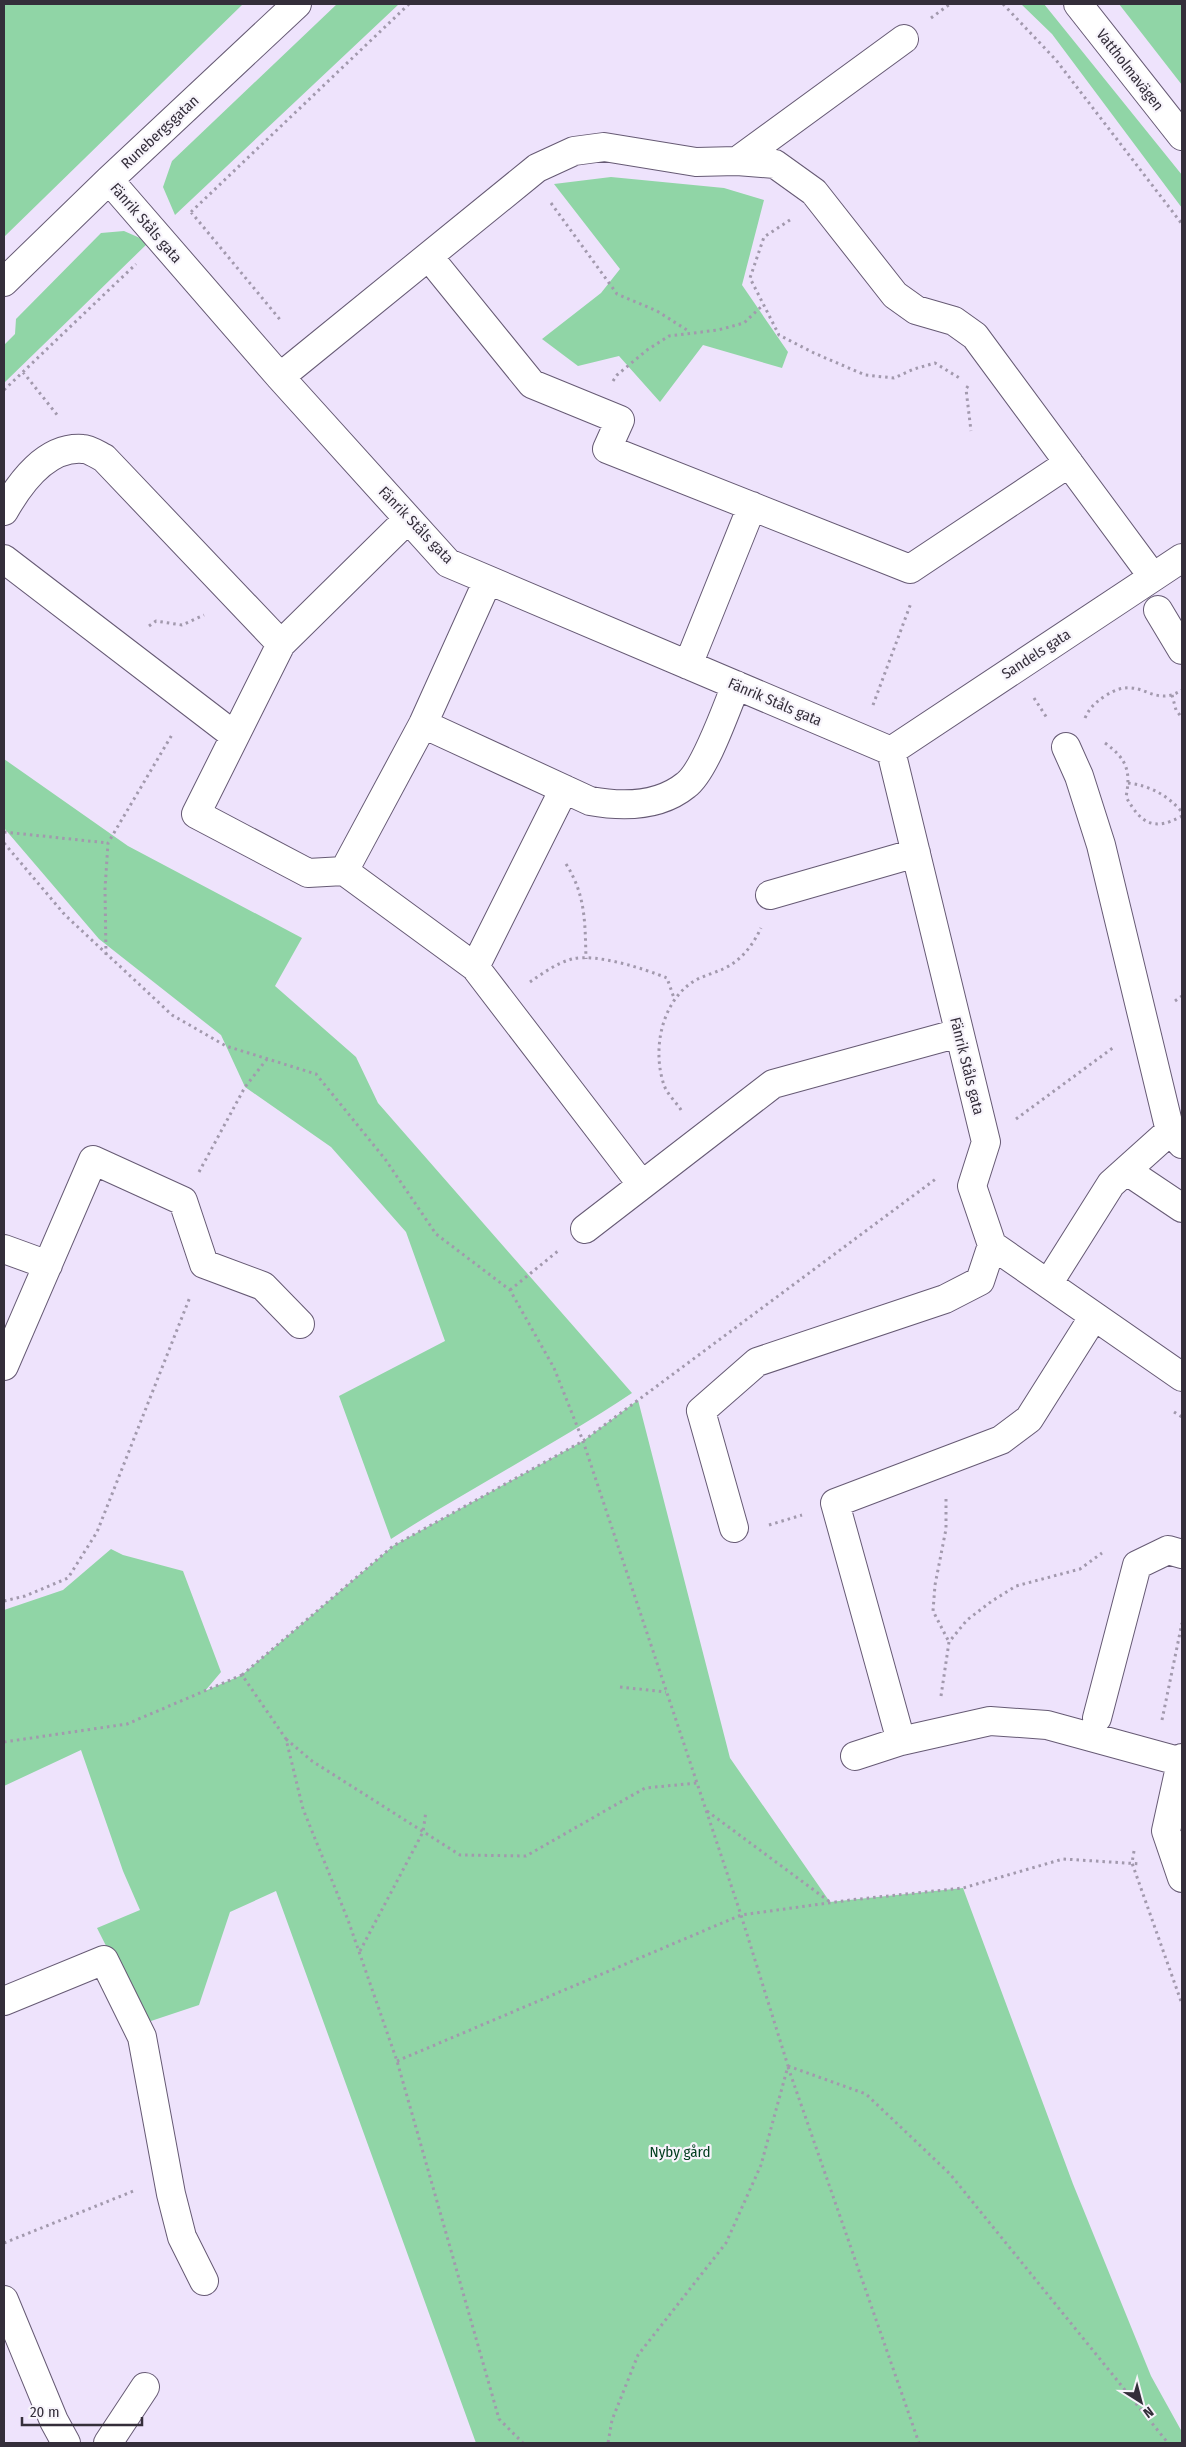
<svg xmlns="http://www.w3.org/2000/svg" width="1186" height="2447" font-family="'Fira Sans Condensed',sans-serif">
<rect width="100%" height="100%" fill="#eee3fc"/>
<path fill="#90d5a6" d="M 4,4 L 243,4 L 4,237 Z
M 337,4 L 399,4 L 175,215 L 163,187 L 172,161 Z
M 1021,4 L 1044,4 L 1182,175 L 1182,208 L 1052,34 Z
M 1119,4 L 1182,4 L 1182,85 Z
M 611,177 L 724,188 L 764,200 L 742,285 L 788,352 L 782,368 L 703,345 L 660,402 L 619,356 L 578,366 L 542,339 L 601,293 L 620,269 L 554,184 Z
M 124,231 L 149,242 L 4,383 L 4,345 L 15,334 L 16,319 L 101,233 Z
M 4,759 L 128,846 L 302,938 L 275,986 L 356,1057 L 378,1103 L 632,1393 C 554,1445 470,1488 391,1539 L 339,1396 L 445,1341 L 406,1232 L 331,1147 L 245,1087 L 221,1035 L 99,939 L 4,828 Z
M 638,1400 L 730,1758 L 830,1902 L 963,1888 L 1073,2184 L 1151,2376 L 1182,2432 L 1182,2443 L 476,2443 L 276,1891 L 230,1912 L 199,2005 L 151,2021 L 139,2011 L 97,1928 L 140,1910 L 123,1871 L 81,1750 L 4,1786 L 4,1610 L 63,1590 L 111,1549 L 123,1555 L 183,1571 L 221,1672 L 205,1691 L 242,1675 L 393,1546 L 583,1441 Z"/>
<g fill="none" stroke-linecap="round" stroke-linejoin="round">
<g stroke="#665a74" stroke-width="30">
<path id="minor" d="M 737,161 L 904,39
M 109,180 L 280,377 L 448,563 L 891,751 L 986,1142 L 972,1186 L 992,1245 L 1182,1377
M 429,257 L 532,384 L 620,420 L 607,449 L 910,569 L 1069,463
M 4,282 L 109,180 L 297,4
M 280,377 L 537,168 L 574,151 L 604,147 L 696,162 L 737,161 L 775,164 L 814,192 L 895,295 L 916,310 L 954,321 L 975,336 L 1153,577
M 4,511 C 20,483 46,446 83,449 C 89,449 98,455 104,458 L 281,644
M 4,559 L 235,736
M 1158,610 L 1182,650
M 688,665 L 752,506
M 423,724 L 590,801 C 623,807 659,807 686,785 C 705,771 726,709 736,685
M 1066,747 L 1079,776 L 1101,845 L 1170,1131 L 1182,1144
M 891,751 L 1182,558
M 564,789 L 475,967 L 642,1185
M 344,871 L 308,873 L 196,814 L 281,644 L 408,519
M 770,895 L 916,853
M 475,967 L 344,871 L 423,724 L 488,580
M 1127,1171 L 1182,1208
M 585,1229 L 773,1084 L 959,1033
M 4,1249 L 48,1265
M 1048,1284 L 1111,1184 L 1170,1131
M 4,1366 L 93,1160 L 183,1201 L 204,1264 L 263,1286 L 300,1324
M 734,1528 L 701,1411 L 757,1362 L 945,1299 L 980,1281 L 992,1245
M 1097,1718 L 1137,1565 L 1168,1550 L 1182,1554
M 901,1741 L 835,1503 L 1001,1440 L 1029,1419 L 1094,1316
M 855,1756 L 901,1741 L 990,1721 L 1047,1725 L 1182,1762
M 1182,1758 L 1166,1831 L 1182,1878
M 4,2001 L 104,1960 L 142,2037 L 171,2194 L 182,2237 L 204,2281
M 4,2300 L 54,2421 L 66,2443
M 108,2443 L 145,2387"/>
</g>
<g stroke="#665a74" stroke-width="30">
<path id="major" d="M 1078,4 L 1182,136"/>
</g>
<path stroke="#a299ad" stroke-width="3" stroke-dasharray="2.5 4" stroke-linecap="butt" d="M 1003,4 L 1056,60 L 1182,224
M 931,18 L 950,4
M 551,203 L 617,294 L 657,311 L 690,332
M 191,212 L 282,322
M 191,212 L 409,4
M 790,220 L 764,237 L 750,278 L 779,335 L 814,353 L 865,375 L 894,378 L 914,369 L 935,363 L 961,379
M 23,372 L 58,416
M 613,381 L 617,375 L 647,350 L 669,336 L 718,330 L 744,323 L 763,305
M 968,386 L 966,389 L 971,431
M 4,390 L 136,264
M 149,626 L 156,621 L 182,625 L 204,615
M 1172,695 L 1176,710 L 1182,718
M 1034,698 L 1047,718
M 873,705 L 911,603
M 1085,718 C 1090,707 1095,703 1105,696 C 1141,672 1151,710 1182,690
M 1105,743 C 1127,759 1131,771 1126,797 C 1141,823 1153,832 1182,816
M 1128,783 C 1151,786 1167,795 1182,812
M 4,832 L 108,843
M 4,843 L 65,915 L 172,1015 L 226,1046 L 316,1074 L 385,1159 L 436,1234 L 510,1290 L 554,1368 L 583,1441 L 741,1915 L 788,2066 L 761,2165 L 726,2243 L 638,2355 L 612,2420 L 608,2443
M 566,864 C 586,895 585,924 586,959
M 106,955 L 105,889 L 108,843 L 173,733
M 530,982 C 543,973 557,963 572,959 C 596,953 645,969 667,978 L 674,998
M 1175,1001 L 1182,996
M 681,1110 C 676,1102 667,1094 664,1085 C 652,1050 661,1002 694,981 C 703,976 714,973 723,969 C 741,961 753,945 761,928
M 1016,1119 L 1114,1047
M 199,1172 L 245,1087 L 267,1059
M 510,1290 L 558,1251
M 1174,1412 L 1182,1417
M 946,1499 L 946,1529 L 935,1585 L 933,1611 L 949,1642
M 769,1525 L 802,1515
M 4,1601 L 25,1596 L 68,1578 L 97,1532 L 190,1297
M 242,1675 L 393,1546 L 583,1441 L 937,1178
M 620,1687 L 666,1692
M 941,1696 L 949,1642 L 967,1620 L 992,1601 L 1016,1586 L 1080,1569 L 1102,1553
M 1162,1720 L 1182,1623
M 286,1739 L 312,1761 L 460,1855 L 526,1856 L 645,1788 L 697,1783
M 4,1742 L 127,1724 L 242,1675 L 286,1739 L 303,1809 L 348,1920 L 397,2061 L 499,2419 L 523,2443
M 707,1811 L 830,1902
M 1134,1851 L 1132,1863 L 1182,2004
M 360,1951 L 423,1832 L 426,1811
M 397,2061 L 741,1915 L 850,1900 L 963,1888 L 1063,1859 L 1141,1864
M 788,2066 L 866,2094 L 950,2174 L 1168,2443
M 788,2067 L 919,2443
M 4,2243 L 136,2190"/>
<use href="#minor" stroke="#fff" stroke-width="28"/>
<use href="#major" stroke="#fff" stroke-width="28"/>
</g>
<g text-anchor="middle" stroke-width="4.5" stroke-linejoin="round" paint-order="stroke">
<g font-size="15" fill="#342e3a" stroke="#f7f4fb">
<text transform="translate(1130 70) rotate(52)" y="5">Vattholmavägen</text>
<text transform="translate(160 132) rotate(-43)" y="5">Runebergsgatan</text>
<text transform="translate(146 223) rotate(49)" y="5">Fänrik Ståls gata</text>
<text transform="translate(416 525) rotate(46)" y="5">Fänrik Ståls gata</text>
<text transform="translate(1036 654) rotate(-33)" y="5">Sandels gata</text>
<text transform="translate(775 702) rotate(23)" y="5">Fänrik Ståls gata</text>
<text transform="translate(967 1066) rotate(76)" y="5">Fänrik Ståls gata</text>
</g>
<g font-size="15" fill="#003d1e" stroke="#f7f4fb">
<text x="680" y="2157">Nyby gård</text>
</g>
</g>
<rect width="1186" height="2447" fill="none" stroke="#342e3a" stroke-width="10"/>
<g transform="translate(1141 2402) rotate(144)" stroke="#f7f4fb" stroke-width="4" paint-order="stroke">
<path d="M0-4L9 19L0 12L-9 19Z" fill="#342e3a"/>
<text y="-8" font-size="14" font-weight="bold" text-anchor="middle" fill="#342e3a">N</text>
</g>
<path d="M22 2417v8h120v-8" fill="none" stroke="#342e3a" stroke-width="2.5"/>
<text x="30" y="2417" font-size="15" fill="#342e3a" stroke="#f7f4fb" stroke-width="4" paint-order="stroke">20 m</text>
</svg>
